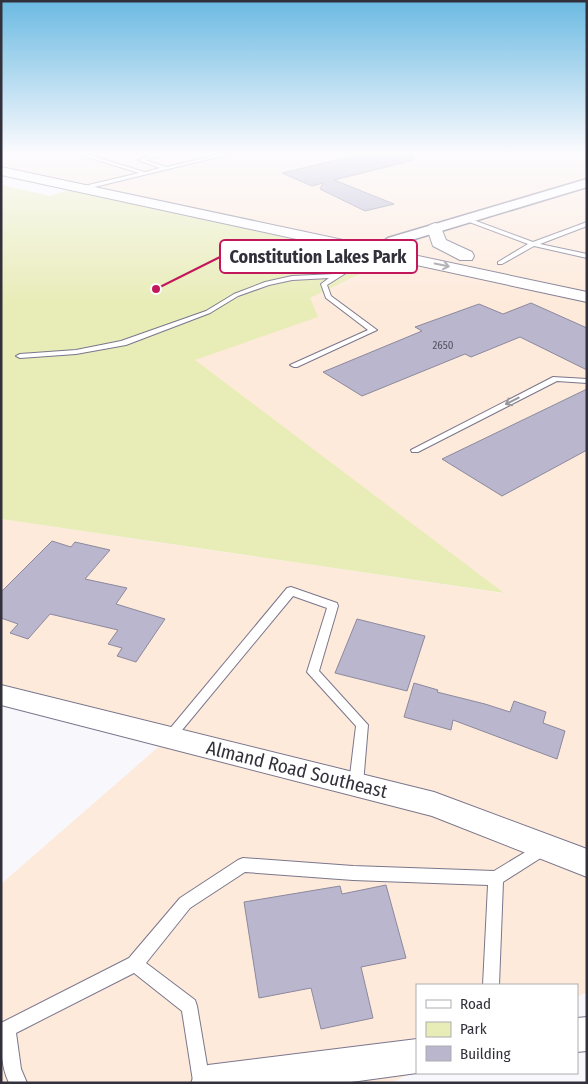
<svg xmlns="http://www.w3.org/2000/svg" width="588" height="1084" font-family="'Fira Sans Condensed',sans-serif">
<rect width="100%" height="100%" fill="#f8f7fc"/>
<path fill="#feeada" d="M 1,154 L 587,154 L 587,992 L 577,997 L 577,985 L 417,985 L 417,1071 L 390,1083 L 1,1083 L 1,884 L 163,743 L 1,692 L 1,519 L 502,593 L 189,356 L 389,260 L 69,190 L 1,173 Z"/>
<path fill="#e8ecb6" d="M 1,185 L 50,196 L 69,190 L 389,260 L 310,298 L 318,317 L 195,360 L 504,593 L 1,519 Z"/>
<path fill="#b9b6cd" stroke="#8c899f" d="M 362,154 L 413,154 L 414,160 L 334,180 L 394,204 L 365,211 L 320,189 L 323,183 L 312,186 L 282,173 Z
M 531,303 L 587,328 L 587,370 L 520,337 L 471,357 L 465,354 L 362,396 L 323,372 L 422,331 L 415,327 L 479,304 L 503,314 Z
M 587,389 L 587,450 L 502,496 L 442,459 Z
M 52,541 L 71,547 L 75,542 L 110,550 L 85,579 L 127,588 L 116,604 L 165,619 L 136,662 L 117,656 L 122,648 L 108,644 L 118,630 L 50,614 L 28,639 L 10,633 L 18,624 L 1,618 L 1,592 Z
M 357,619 L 425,636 L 407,691 L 335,673 Z
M 414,683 L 438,690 L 437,692 L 485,704 L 510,712 L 514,701 L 546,712 L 543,723 L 565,731 L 557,759 L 453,720 L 451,730 L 404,717 Z
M 386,885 L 406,958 L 361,967 L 373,1018 L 321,1029 L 311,988 L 259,998 L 244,902 L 340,886 L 342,894 Z"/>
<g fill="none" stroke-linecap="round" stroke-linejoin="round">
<g stroke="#7a768c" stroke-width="2">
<path id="service" d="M 85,154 L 145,172 L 160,168 L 138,160 L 156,154 L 163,154 L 145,160 L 166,167 L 222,154 L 230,154 L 82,190 L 80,187 L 139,173 L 84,156 Z
M 464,218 L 468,218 L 533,242 L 587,222 L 587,226 L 540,244 L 587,254 L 587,258 L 534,246 L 502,264 L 498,264 L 498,262 L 528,244 L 464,220 Z
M 377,249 L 380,251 L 379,252 L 327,285 L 331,296 L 377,330 L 297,367 L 294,367 L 290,365 L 368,330 L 326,298 L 321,284 L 329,278 L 292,280 L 269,285 L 238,296 L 210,313 L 126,345 L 76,354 L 20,358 L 16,356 L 20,354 L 76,350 L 121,341 L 206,311 L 234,294 L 265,282 L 292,276 L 335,274 Z
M 553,377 L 587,379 L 587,383 L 557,381 L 418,452 L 412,452 L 411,450 Z
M 291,587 L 337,603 L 338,606 L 319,671 L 368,725 L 363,784 L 361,788 L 356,790 L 351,788 L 349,784 L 356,726 L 307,672 L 327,608 L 293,596 L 173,741 L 169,742 L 165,741 L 163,737 L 287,588 Z
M 542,842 L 547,844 L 549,849 L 547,854 L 503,882 L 499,985 L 483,985 L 488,885 L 353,880 L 245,872 L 190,908 L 146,963 L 195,1000 L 197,1006 L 210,1083 L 194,1083 L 193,1081 L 182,1011 L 134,973 L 16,1033 L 21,1069 L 27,1083 L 9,1083 C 0,1064 1,1043 1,1023 L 129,958 L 180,898 L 238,860 L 243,858 L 353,866 L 494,871 Z"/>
</g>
<g stroke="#7a768c" stroke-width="2">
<path id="minor" d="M 1,685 L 434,792 L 587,849 L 587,877 L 432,816 L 1,705 Z
M 587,1017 L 587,1051 L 577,1052 L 577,1018 Z
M 417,1039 L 417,1073 L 344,1083 L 191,1083 L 196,1071 L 208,1065 Z"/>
</g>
<g stroke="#7a768c" stroke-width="3">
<path id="tertiary" d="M 587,179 L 587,187 L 398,244 L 382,254 L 372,254 L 370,251 L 388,238 Z"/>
</g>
<g stroke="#7a768c" stroke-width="2">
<path id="trunk" d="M 1,167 L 587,292 L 587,302 L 1,175 Z
M 435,223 L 440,225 L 446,240 L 472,252 L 474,256 L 472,260 L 460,260 L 433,246 L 427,228 L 430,225 Z"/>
</g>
<use href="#service" fill="#fff" fill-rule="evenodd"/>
<use href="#minor" fill="#fff" fill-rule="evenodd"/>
<use href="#tertiary" fill="#fff" fill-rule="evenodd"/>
<use href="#trunk" fill="#fff" fill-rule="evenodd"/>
</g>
<defs><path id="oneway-shaft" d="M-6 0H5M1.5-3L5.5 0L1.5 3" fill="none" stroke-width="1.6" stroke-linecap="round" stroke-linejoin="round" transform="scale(1.25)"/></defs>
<g stroke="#98989c">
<use href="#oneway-shaft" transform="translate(442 265) rotate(12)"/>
<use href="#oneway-shaft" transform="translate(512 401) rotate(153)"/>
</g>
<linearGradient id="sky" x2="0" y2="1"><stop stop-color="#6bbae2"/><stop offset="0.5" stop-color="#fcfbfe"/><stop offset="1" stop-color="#fcfbfe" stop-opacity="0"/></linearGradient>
<rect width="588" height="306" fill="url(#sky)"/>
<g text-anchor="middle" stroke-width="4.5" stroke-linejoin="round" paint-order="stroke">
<g font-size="11" fill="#54525f">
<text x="443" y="349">2650</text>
</g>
<g font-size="19" fill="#32303a" stroke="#fff">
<text transform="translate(297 769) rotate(14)" y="7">Almand Road Southeast</text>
</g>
</g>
<path fill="none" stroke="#c2185b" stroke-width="2" d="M156 289L220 257"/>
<circle fill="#c2185b" stroke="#fff" stroke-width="2" cx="156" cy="289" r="5"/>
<rect fill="#fff" stroke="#c2185b" stroke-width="2" x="220" y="240" width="197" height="33" rx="5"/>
<g font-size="18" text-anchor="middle" font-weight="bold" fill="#32303a">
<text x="318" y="263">Constitution Lakes Park</text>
</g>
<rect width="588" height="1084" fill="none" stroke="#32303a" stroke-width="5"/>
<rect x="416" y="984" width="162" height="90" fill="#ffffff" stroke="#adacb0"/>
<rect x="426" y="1000" width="25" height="8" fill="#ffffff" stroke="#adacb0"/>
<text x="460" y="1009" font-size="15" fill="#32303a">Road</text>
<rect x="426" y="1022" width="25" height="15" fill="#e8ecb6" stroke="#adacb0"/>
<text x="460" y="1034" font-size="15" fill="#32303a">Park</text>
<rect x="426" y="1046" width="25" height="15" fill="#b9b6cd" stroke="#adacb0"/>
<text x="460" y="1059" font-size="15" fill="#32303a">Building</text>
</svg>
